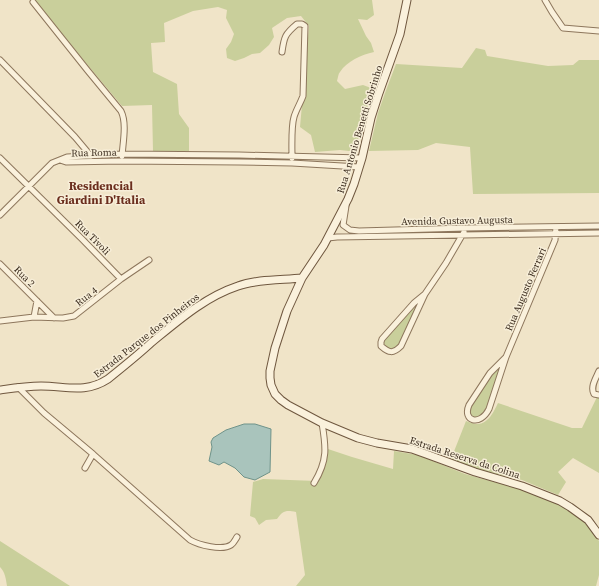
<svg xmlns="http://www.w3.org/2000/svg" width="599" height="586" font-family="'Source Serif 4',serif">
<rect width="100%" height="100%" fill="#f0e4c8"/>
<path fill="#c9cf9b" d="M 33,0 L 372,0 L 374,15 L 367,20 L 358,19 L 366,36 L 371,43 L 374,52 C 361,55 347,61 340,72 C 338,74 338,78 337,81 L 345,89 L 363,85 L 371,88 L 371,97 L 365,114 L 364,124 L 358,140 L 357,149 L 349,151 L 340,150 L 315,152 L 311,135 L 300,127 L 309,26 L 301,16 L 287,18 L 272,28 L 274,37 L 269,45 L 260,53 L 252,54 L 244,58 L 235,61 L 227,58 L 226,49 L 231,42 L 234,34 L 226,18 L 227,10 L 218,7 L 193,11 L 164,23 L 165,42 L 151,43 L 153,72 L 177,84 L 179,114 L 189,128 L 189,151 L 153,151 L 152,105 L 122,106 Z
M 476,48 L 485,50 L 487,56 L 548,66 L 573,65 L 579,60 L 599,60 L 599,193 L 473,194 L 470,147 L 436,143 L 418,150 L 369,151 L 378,113 L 385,93 L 396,64 L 462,68 Z
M 419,302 L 403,340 L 395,349 C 389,350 383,347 384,340 Z
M 502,364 L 486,412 L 478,418 L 473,418 L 470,415 L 469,409 L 491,374 Z
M 597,397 L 599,397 L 599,473 L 573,458 L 558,472 L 566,482 L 558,495 L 522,480 L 479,470 L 451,459 L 466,421 C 469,422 475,424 478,424 C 489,423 494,411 498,403 L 572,428 L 582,428 Z
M 328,449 L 352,457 L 393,469 L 394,451 L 418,455 L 465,474 L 483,479 L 521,489 L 562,506 L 575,514 L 588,525 L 599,541 L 599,575 L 596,586 L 296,586 L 305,575 L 296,512 C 285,510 283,511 277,519 L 266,520 L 259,525 L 255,518 L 250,516 L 253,482 L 263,479 L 317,481 L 324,467 Z
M 0,541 L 70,586 L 7,586 C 6,579 5,572 0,567 Z"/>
<path fill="#a9c4bc" stroke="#6f938a" d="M 244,424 L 255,424 L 271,429 L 270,472 L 255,480 L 244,477 L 235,468 L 224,462 L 219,465 L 209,461 L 212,447 L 211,442 L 213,438 L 226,430 Z"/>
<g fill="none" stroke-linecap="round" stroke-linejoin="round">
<g stroke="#8d765c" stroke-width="7">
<path id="street" d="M 545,0 L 552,12 L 563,28 L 599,31
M 33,2 L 88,71 L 121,111 C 127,123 123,142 122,156
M 282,52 C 284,37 285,34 297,24 L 302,24 L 305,26 L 303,96 C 300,104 296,110 294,117 C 291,127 292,147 292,158
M 0,60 L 75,137 L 91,156
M 0,158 L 82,239 L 121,279
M 60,160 L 66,162 L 122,161 L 239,162 L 292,163 L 359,167
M 346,206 L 343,225 L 350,230 L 359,231 L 466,228 L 599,226
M 0,215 L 52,163 L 67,157 L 122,154 L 239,155 L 362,158
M 328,238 L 337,237 L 599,233
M 0,264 L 54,318
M 425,294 L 414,303 L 382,339 L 381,342 L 381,346 C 389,353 393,354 401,346 L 425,294 L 446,263 L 464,232
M 34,317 L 37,301
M 0,321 L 34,317 L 63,318 L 74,316 L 121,279 L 149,260
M 506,357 L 490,373 L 469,405 C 462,421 480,427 489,409 L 506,357 L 555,240 L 556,227
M 599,371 C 596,378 590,387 594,394 L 599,395
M 18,387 L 44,413 L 93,454 L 85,468
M 93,454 L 190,540 C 199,545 222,551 231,545 C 234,543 235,540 237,537
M 314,483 C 328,460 326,447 322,423"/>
</g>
<g stroke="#6f573f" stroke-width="9">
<path id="secondary" d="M 407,0 L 400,34 L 379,93 L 371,118 L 362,158 L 354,184 L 348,199 L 324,245 L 302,278 L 287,311 L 275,348 L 270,371 L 270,378 L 271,385 L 275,394 L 281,400 L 288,405 L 322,423 L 358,438 L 377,443 L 412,449 L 426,454 L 475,472 L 522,486 L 560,501 L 570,507 L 588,520 L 599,535
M 0,390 C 14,388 27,386 41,386 C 66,386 85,394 108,379 C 123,367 138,355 152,342 C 179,320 205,297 238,286 C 257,279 282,280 302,278"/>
</g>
<use href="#street" stroke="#faf1dc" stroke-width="5"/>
<use href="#secondary" stroke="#faf1dc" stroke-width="7"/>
</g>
<g text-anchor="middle" stroke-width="3" stroke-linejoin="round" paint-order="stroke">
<g font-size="10" fill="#3d2e20" stroke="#f7eed8">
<text transform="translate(359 129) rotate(-73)" y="4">Rua Antonio Benetti Sobrinho</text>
<text transform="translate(94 152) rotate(-1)" y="4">Rua Roma</text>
<text transform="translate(457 220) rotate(-1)" y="4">Avenida Gustavo Augusta</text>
<text transform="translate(93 237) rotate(45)" y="4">Rua Tivoli</text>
<text transform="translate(25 276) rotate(45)" y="4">Rua 2</text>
<text transform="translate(525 289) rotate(-67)" y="4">Rua Augusto Ferrari</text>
<text transform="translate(86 296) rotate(-38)" y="4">Rua 4</text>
<text transform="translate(146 335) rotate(-38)" y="4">Estrada Parque dos Pinheiros</text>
<text transform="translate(465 457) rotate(18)" y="4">Estrada Reserva da Colina</text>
</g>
<g font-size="12" font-weight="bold" fill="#6b2e1e" stroke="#f7eed8">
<text x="101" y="190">Residencial<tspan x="101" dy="14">Giardini D'Italia</tspan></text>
</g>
</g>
</svg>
